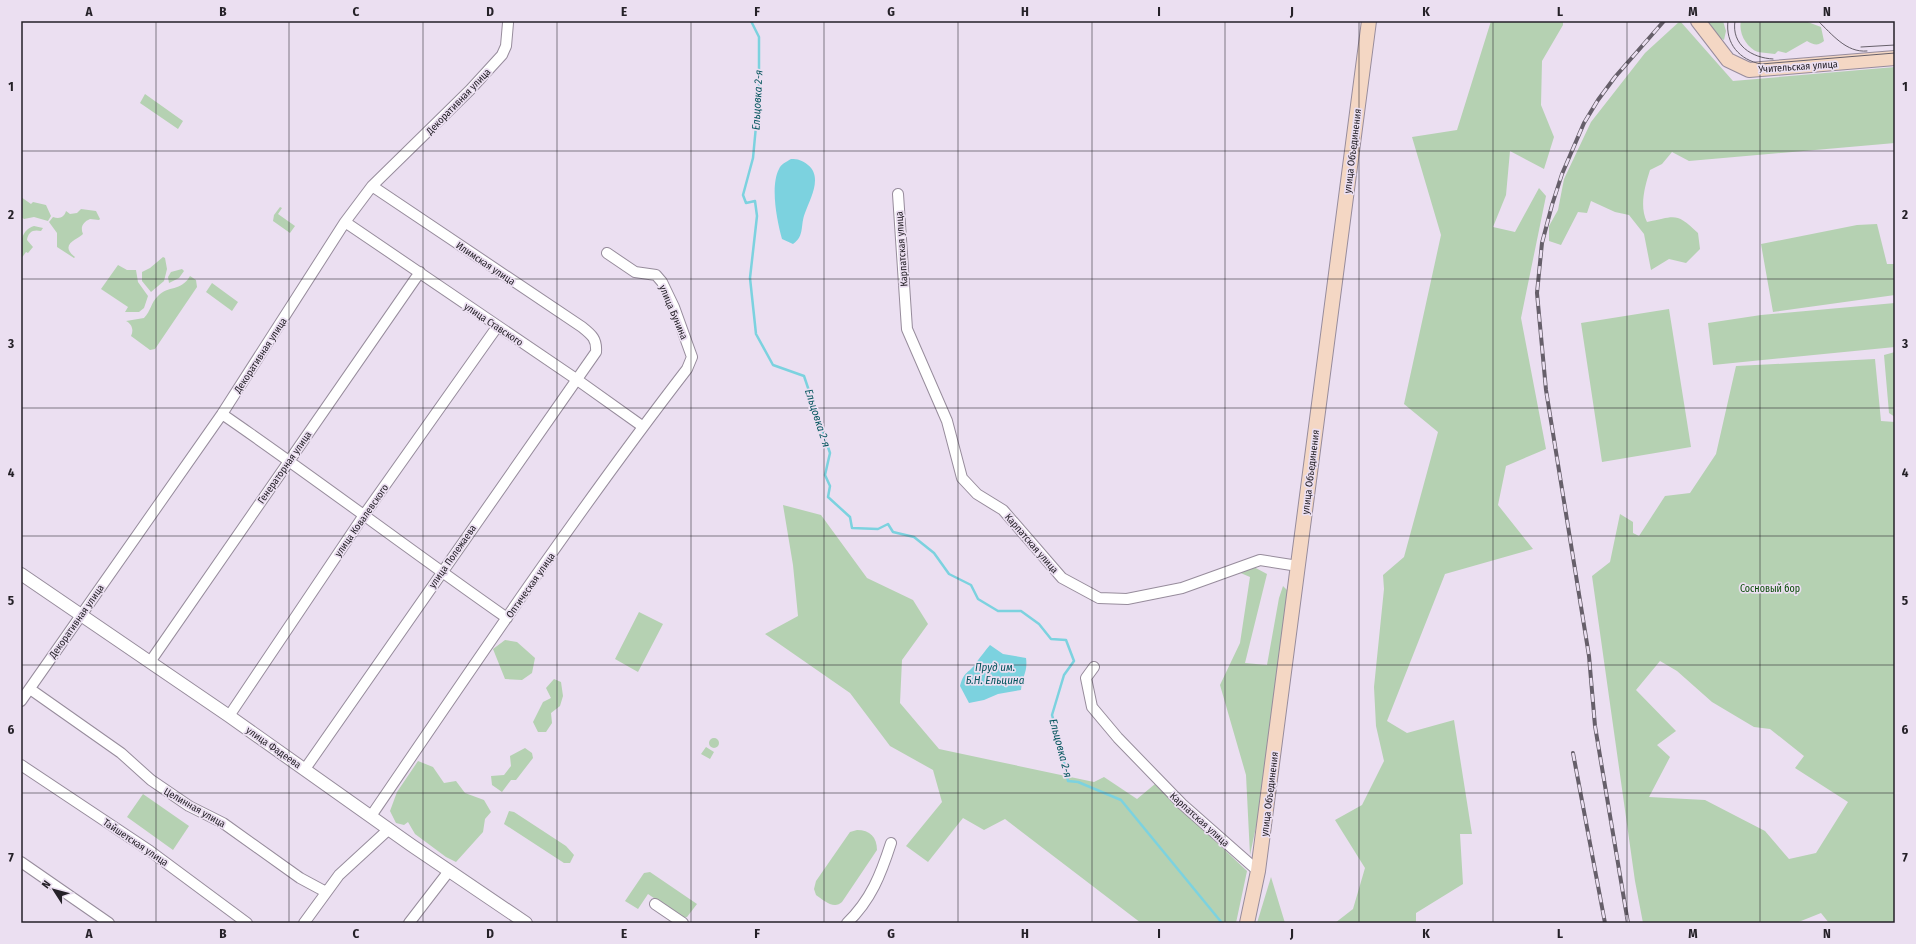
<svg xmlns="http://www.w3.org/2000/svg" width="1916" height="944" font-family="'Fira Sans Condensed',sans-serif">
<rect width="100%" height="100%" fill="#ebdff1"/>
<path fill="#b5d1b2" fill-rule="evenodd" d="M 1491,21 L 1563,21 L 1563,25 L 1542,61 L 1541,105 L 1554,137 L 1544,169 L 1510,151 L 1506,195 L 1493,227 L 1515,232 L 1539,188 L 1546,196 L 1521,318 L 1546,449 L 1506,466 L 1498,505 L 1533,549 L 1445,574 L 1387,721 L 1407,733 L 1454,720 L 1472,834 L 1460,834 L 1463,884 L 1416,913 L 1416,923 L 1335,923 L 1353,909 L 1365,868 L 1335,820 L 1362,805 L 1384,761 L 1376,726 L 1374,687 L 1384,589 L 1383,575 L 1404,557 L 1438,432 L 1404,404 L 1441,235 L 1412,137 L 1457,130 Z
M 1680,21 L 1733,81 L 1895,67 L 1895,143 L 1689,161 L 1672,152 L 1662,164 L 1650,170 C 1645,186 1639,206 1647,222 C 1676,216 1676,212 1698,233 L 1700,249 L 1686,263 L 1669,259 L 1651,270 L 1644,234 L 1629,215 L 1615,212 L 1591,201 L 1587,213 L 1578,212 L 1561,245 L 1549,241 L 1549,226 L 1558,210 L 1564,179 L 1591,122 L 1645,53 Z
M 1705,21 L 1723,21 L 1726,31 L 1724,40 L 1715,35 Z
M 1741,21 L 1805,21 L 1821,27 L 1824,41 C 1818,46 1814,45 1807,41 L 1786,53 L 1778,51 L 1775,54 C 1769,53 1763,53 1758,52 C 1747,48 1738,33 1741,21 Z
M 145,94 L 183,121 L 178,129 L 140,103 Z
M 21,197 L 31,204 L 33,202 L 46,205 L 51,216 L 48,221 L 34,217 L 24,219 L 21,217 Z
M 280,207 L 282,208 L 278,214 L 295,226 L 290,233 L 273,221 L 274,215 Z
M 81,209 L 96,211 L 100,219 L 99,220 L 90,219 C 83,222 80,227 83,234 C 79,239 58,244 75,257 L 74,258 L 57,247 L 57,233 L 49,222 L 53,217 C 59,219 64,218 66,211 L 70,214 L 77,213 Z
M 1877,224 L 1887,264 L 1895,264 L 1895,295 L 1773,312 L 1761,244 L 1857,225 Z
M 34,226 L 43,228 L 41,231 C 33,229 28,232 27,240 L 33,247 L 28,253 L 26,252 L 21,259 C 21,246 19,231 34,226 Z
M 163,257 L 165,258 L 167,269 L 164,281 L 151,292 L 142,281 L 142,272 L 150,268 Z
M 118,265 L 127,270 L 136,270 L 138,282 L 148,296 L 144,308 L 139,312 L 125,312 L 128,307 L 101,289 Z
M 182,269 L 184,271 L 179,278 L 169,283 L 168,277 L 171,272 Z
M 190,276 L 196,280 L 197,287 L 155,349 L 150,350 L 131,336 C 134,330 132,324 126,321 L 144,318 C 151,311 151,302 158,296 C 168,285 181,292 190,276 Z
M 212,283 L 238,302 L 232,311 L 206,292 Z
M 1895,303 L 1895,347 L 1713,365 L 1708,323 L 1761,315 Z
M 1669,309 L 1691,447 L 1602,462 L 1581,323 Z
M 1895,352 L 1895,417 L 1889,413 L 1884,355 Z
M 1875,359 L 1881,421 L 1895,422 L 1895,923 L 1829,923 L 1821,913 L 1796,923 L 1643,923 L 1635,881 L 1592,576 L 1610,562 L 1620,514 L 1633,522 L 1633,533 L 1639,536 L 1665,496 L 1690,493 L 1716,454 L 1736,366 ZM 1660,661 L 1677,671 L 1712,702 L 1754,727 L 1770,729 L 1804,756 L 1795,768 L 1848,802 L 1816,853 L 1789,859 L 1765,831 L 1705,800 L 1649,797 L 1670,757 L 1657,745 L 1676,731 L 1636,690 Z
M 783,505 L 821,515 L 867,578 L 913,600 L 928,624 L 902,660 L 900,703 L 939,749 L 1094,782 L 1104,777 L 1137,799 L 1155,784 L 1247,871 L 1236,923 L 1141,923 L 1005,819 L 984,830 L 963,818 L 928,862 L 906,846 L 942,802 L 933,770 L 890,746 L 850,693 L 765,634 L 798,616 L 793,565 Z
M 1252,566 L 1267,574 L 1245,663 L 1267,665 L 1279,598 L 1283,586 L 1289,592 L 1267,775 L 1250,855 L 1246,775 L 1220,685 L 1240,643 L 1250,577 L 1236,571 Z
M 639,612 L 663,624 L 638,672 L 615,659 Z
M 505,640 L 517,642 L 535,658 L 532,673 L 522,680 L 505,679 L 493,649 Z
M 554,679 L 561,682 L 563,696 L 560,706 L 551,713 L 552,723 L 546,732 L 538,732 L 533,722 L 543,702 L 551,698 L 546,688 Z
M709 743a5 5 0 1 1 10 0a5 5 0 1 1-10 0Z
M 706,747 L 714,752 L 710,759 L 701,754 Z
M 525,748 L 532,753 L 533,758 L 516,780 L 511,780 L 502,792 L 492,785 L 491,776 L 504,775 L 511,766 L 510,756 Z
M 418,761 L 433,767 L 444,783 L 456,781 L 465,793 L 484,800 L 491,812 L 485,819 L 483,832 L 456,862 L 446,857 L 415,834 L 408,822 L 404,825 L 396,823 L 390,811 L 397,792 Z
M 143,794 L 189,826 L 173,850 L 127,817 Z
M 509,811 L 514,812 L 566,846 L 574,855 L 570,863 L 564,863 L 504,824 Z
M 857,830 C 870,830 877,837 877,850 L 842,902 C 834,910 823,900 816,895 L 814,889 L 816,881 L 850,832 Z
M 650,872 L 697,904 L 687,917 L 684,918 L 679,915 L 648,894 L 638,909 L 625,901 L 644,873 Z
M 1271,877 L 1285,923 L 1257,923 Z"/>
<path fill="#7cd2df" d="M 791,159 C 798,159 802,160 808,165 C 823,177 810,199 805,213 C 800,225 805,236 793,244 L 782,239 C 777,221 770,186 779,169 C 781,164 786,162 791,159 Z
M 990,645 L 1003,654 L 1026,658 C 1028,672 1022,676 1021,690 L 998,694 L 984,700 L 969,703 L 960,686 C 965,669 968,675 976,663 C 981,656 985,651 990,645 Z"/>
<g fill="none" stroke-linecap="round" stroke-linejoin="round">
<path stroke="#7cd2df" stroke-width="2.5" d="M 751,21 L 759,37 L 759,94 L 753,158 L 743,195 L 746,203 L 755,201 L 757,216 L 750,278 L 756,334 L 773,365 L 804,376 L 830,453 L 825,475 L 830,486 L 828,497 L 850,517 L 852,528 L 878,529 L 888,524 L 893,532 L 914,537 L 934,553 L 949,574 L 971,585 L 978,599 L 998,611 L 1021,611 L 1039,624 L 1051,639 L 1066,640 L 1074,661 L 1064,675 L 1052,715 L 1059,739 L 1068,781 L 1078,782 L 1121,800 L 1222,923"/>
<g stroke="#978c9c" stroke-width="12">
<path id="minor" d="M 898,194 L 907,329 L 947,421 L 962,478 L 977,494 L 1003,510 L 1062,578 L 1099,598 L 1127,599 L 1182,588 L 1260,560 L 1298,566
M 345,222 L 576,379 L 642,426
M 222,414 C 318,480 411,551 507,618
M 150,662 L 420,272
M 1094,667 L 1086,678 L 1092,707 L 1118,738 L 1182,804 L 1258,871
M 30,689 L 121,753 L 151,780 L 189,806 L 223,823 L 300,878 L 326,892
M 21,701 L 222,414 L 345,222 L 372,186 L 470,90 L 502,55 L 506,46 L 508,23
M 229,716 L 364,515 L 497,327
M 21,765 L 150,851 L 247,923
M 305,769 L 596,352 C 597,339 592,335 582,327 L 372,186
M 371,816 C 474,665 576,513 687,369 L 692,357 L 674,307 L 662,282 L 656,275 L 635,272 L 607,253
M 21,862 L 109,923
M 655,904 L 683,923
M 304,923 L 339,875 L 389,829
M 409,923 L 449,871
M 847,923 C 871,900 881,874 891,843"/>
</g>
<g stroke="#978c9c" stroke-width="14">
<path id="tertiary" d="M 21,574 L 229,716 L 411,845 L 526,923"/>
</g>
<g stroke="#978c9c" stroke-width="16">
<path id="secondary" d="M 1698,21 L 1728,60 L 1749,70 L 1895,58
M 1247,923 L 1258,871 L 1369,21"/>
</g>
<use href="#minor" stroke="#fff" stroke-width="10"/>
<use href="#tertiary" stroke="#fff" stroke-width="12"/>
<use href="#secondary" stroke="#f4d7c4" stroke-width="14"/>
<path stroke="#665f6a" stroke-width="1" d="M 1728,21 C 1725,44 1740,60 1761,64 L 1895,53
M 1735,21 C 1731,45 1752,58 1773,59
M 1818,21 C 1832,34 1846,53 1867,51
M 1861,47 L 1895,45"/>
<g stroke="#665f6a" stroke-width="4">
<path id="rail" d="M 1573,753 L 1605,923
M 1628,923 L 1595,726 L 1589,656 L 1546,390 L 1537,293 L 1542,243 L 1552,205 L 1562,174 L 1584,123 L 1598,100 L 1615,77 L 1664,21"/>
</g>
<use href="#rail" stroke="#ebdff1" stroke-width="2.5" stroke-dasharray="8" stroke-linecap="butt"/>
</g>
<path fill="none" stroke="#252128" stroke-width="1" stroke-opacity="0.55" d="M 156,21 L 156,923M 289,21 L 289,923M 423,21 L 423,923M 557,21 L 557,923M 691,21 L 691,923M 824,21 L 824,923M 958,21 L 958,923M 1092,21 L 1092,923M 1225,21 L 1225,923M 1359,21 L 1359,923M 1493,21 L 1493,923M 1627,21 L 1627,923M 1760,21 L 1760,923M 21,151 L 1895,151M 21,279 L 1895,279M 21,408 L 1895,408M 21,536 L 1895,536M 21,665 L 1895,665M 21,793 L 1895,793"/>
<g text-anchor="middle" stroke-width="3.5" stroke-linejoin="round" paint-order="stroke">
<g font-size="10" fill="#252128" stroke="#ebdff1">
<text transform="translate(1798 66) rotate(-4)" y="4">Учительская улица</text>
<text transform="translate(458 101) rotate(-46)" y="4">Декоративная улица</text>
<text transform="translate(1352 151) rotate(-83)" y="4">улица Объединения</text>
<text transform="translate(901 249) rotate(-94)" y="4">Карпатская улица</text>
<text transform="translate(486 263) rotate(34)" y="4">Илимская улица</text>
<text transform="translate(674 312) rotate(67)" y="4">улица Бунина</text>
<text transform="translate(494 324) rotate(34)" y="4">улица Ставского</text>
<text transform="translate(260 355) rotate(-57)" y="4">Декоративная улица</text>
<text transform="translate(284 467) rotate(-55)" y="4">Генераторная улица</text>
<text transform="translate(1310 472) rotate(-83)" y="4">улица Объединения</text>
<text transform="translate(361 520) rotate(-55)" y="4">улица Ковалевского</text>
<text transform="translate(1032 543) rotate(49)" y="4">Карпатская улица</text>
<text transform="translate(452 556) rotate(-55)" y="4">улица Полежаева</text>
<text transform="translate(530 585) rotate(-55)" y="4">Оптическая улица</text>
<text transform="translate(76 621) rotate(-55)" y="4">Декоративная улица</text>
<text transform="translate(274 747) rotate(35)" y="4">улица Фадеева</text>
<text transform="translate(1269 794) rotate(-83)" y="4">улица Объединения</text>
<text transform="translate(195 807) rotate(30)" y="4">Целинная улица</text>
<text transform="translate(1200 819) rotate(42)" y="4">Карпатская улица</text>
<text transform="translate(136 842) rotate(34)" y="4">Тайшетская улица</text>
</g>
<g font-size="10" fill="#0a4c08" stroke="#ebdff1">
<text x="1770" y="592">Сосновый бор</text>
</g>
<g font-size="11" font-style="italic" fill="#05555e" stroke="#ebdff1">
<text transform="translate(757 100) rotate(-87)" y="4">Ельцовка 2-я</text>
<text transform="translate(818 418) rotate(72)" y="4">Ельцовка 2-я</text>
<text x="995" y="671">Пруд им.<tspan x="995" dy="13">Б.Н. Ельцина</tspan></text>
<text transform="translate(1061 748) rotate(75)" y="4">Ельцовка 2-я</text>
</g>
</g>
<rect width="1916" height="944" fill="none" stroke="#ebdff1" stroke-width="44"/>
<g transform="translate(54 890) rotate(306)" stroke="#ebdff1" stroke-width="3" paint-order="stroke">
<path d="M0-3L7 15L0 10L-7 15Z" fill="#252128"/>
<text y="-6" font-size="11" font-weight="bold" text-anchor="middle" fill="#252128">N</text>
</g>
<rect x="22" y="22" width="1872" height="900" fill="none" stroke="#252128" stroke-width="1.5"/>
<g font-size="13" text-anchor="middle" font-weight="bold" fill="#252128">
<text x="89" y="16">A</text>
<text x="223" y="16">B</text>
<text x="356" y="16">C</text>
<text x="490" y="16">D</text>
<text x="624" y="16">E</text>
<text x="757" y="16">F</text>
<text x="891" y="16">G</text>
<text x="1025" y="16">H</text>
<text x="1159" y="16">I</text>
<text x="1292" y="16">J</text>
<text x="1426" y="16">K</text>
<text x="1560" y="16">L</text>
<text x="1693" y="16">M</text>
<text x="1827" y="16">N</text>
<text x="11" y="91">1</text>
<text x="1905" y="91">1</text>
<text x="11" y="219">2</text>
<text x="1905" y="219">2</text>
<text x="11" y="348">3</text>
<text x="1905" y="348">3</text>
<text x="11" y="477">4</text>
<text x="1905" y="477">4</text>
<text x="11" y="605">5</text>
<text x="1905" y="605">5</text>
<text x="11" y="734">6</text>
<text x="1905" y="734">6</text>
<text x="11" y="862">7</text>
<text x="1905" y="862">7</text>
<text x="89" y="938">A</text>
<text x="223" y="938">B</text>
<text x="356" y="938">C</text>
<text x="490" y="938">D</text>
<text x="624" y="938">E</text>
<text x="757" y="938">F</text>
<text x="891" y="938">G</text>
<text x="1025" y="938">H</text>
<text x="1159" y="938">I</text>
<text x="1292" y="938">J</text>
<text x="1426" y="938">K</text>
<text x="1560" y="938">L</text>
<text x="1693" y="938">M</text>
<text x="1827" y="938">N</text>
</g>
</svg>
